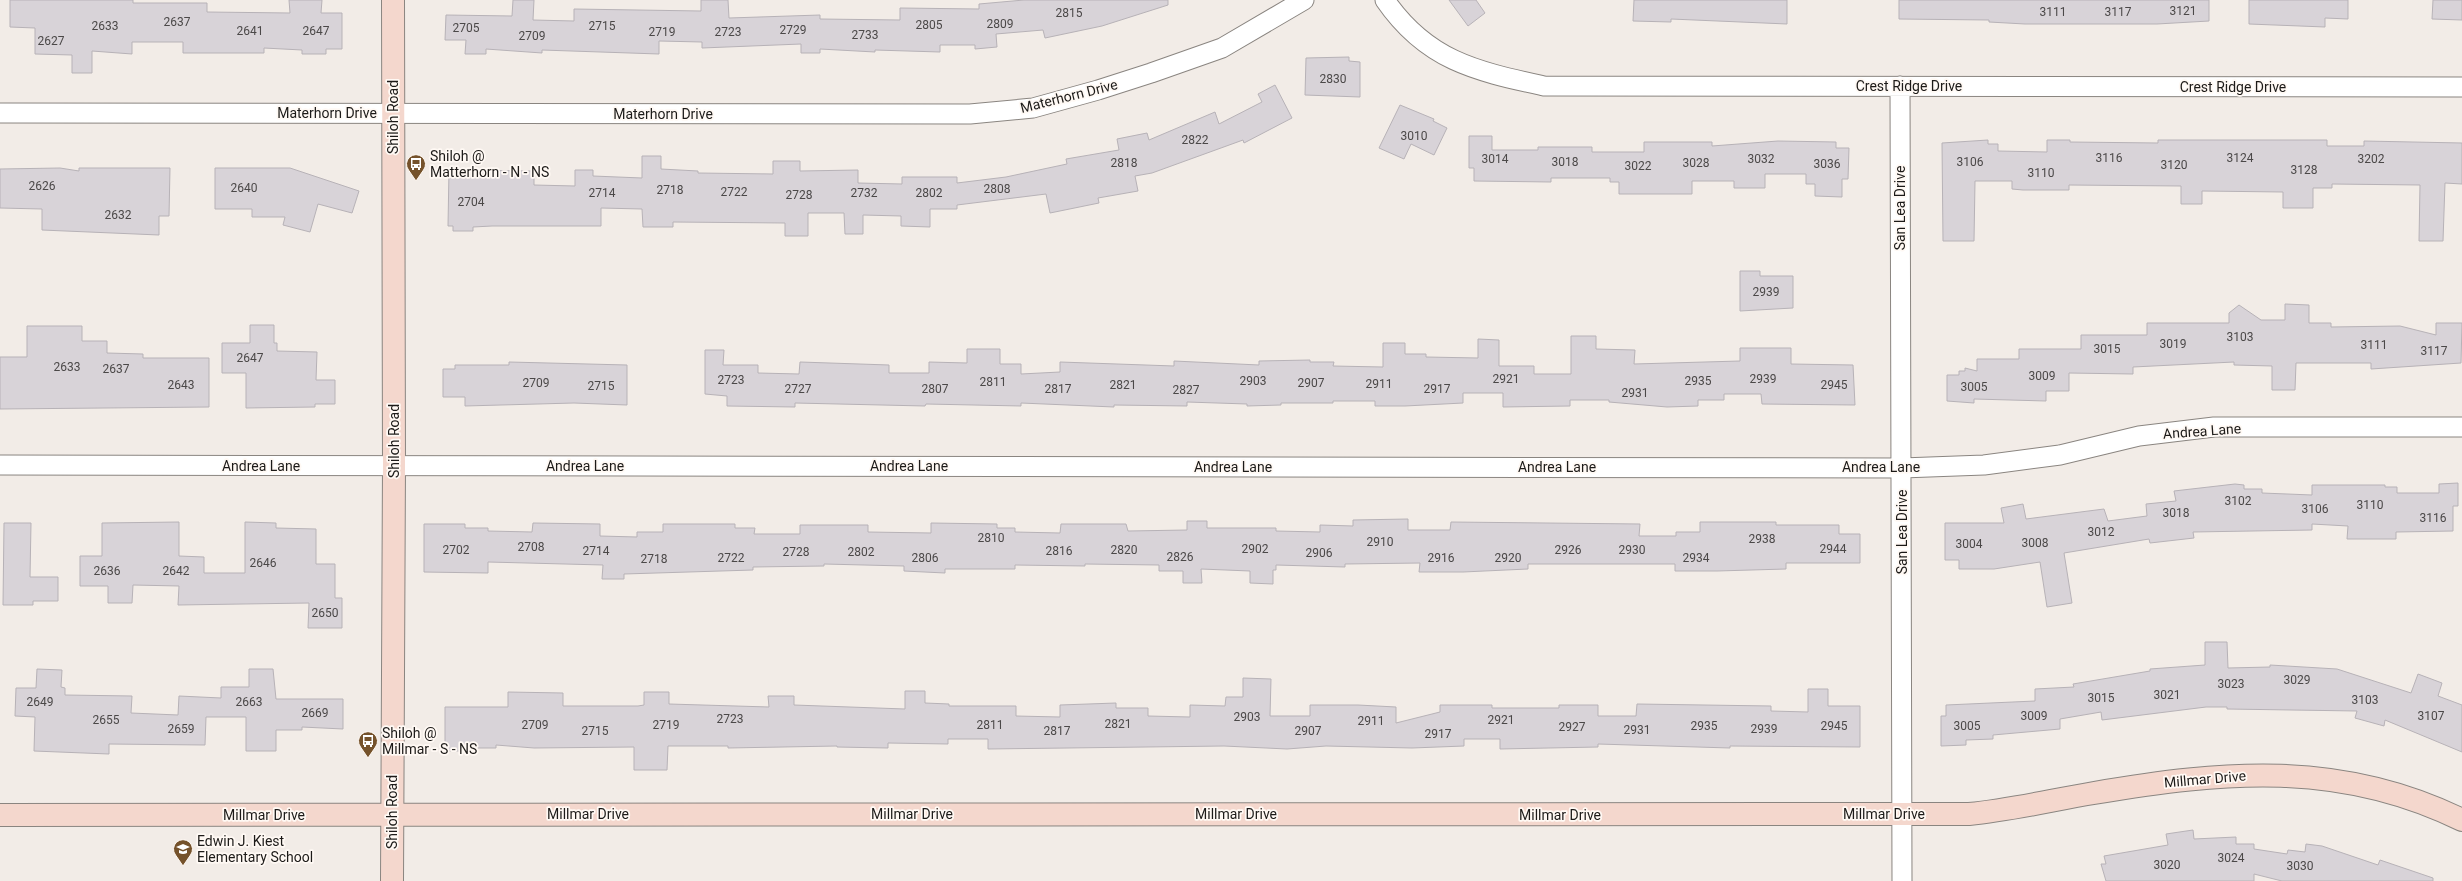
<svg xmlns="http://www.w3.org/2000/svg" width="2462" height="881" font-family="Roboto,sans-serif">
<rect width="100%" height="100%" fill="#f2ece7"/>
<path fill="#d8d3d8" stroke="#b7b2b7" d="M 10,0 L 133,0 L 133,3 L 207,3 L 207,12 L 290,13 L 289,0 L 322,0 L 321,13 L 342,13 L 342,49 L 326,49 L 326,54 L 302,54 L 302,50 L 264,48 L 264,53 L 183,53 L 183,42 L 132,42 L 132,54 L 92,51 L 92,73 L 72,73 L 72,55 L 35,54 L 35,28 L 10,27 Z
M 513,0 L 534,0 L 533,20 L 574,21 L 574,9 L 701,11 L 701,0 L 728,0 L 729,18 L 820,15 L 820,19 L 900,20 L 900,8 L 979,9 L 979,4 L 1024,0 L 1168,0 L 1168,5 L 1102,26 L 1045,38 L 1043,30 L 996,34 L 997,47 L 975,49 L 975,45 L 940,45 L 940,52 L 875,50 L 875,52 L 820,49 L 820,53 L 801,53 L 801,44 L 702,48 L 702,42 L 659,41 L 659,54 L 542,50 L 542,53 L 486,49 L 486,54 L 465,54 L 466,40 L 445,40 L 446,15 L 512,16 Z
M 1449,0 L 1476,0 L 1485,13 L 1468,26 Z
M 1634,0 L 1787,0 L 1787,24 L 1671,19 L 1671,22 L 1633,21 Z
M 1899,0 L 2209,0 L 2209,21 L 2157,24 L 2025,24 L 1989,22 L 1989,20 L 1899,19 Z
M 2249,0 L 2348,0 L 2348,19 L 2325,18 L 2325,27 L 2249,24 Z
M 2433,0 L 2462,0 L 2462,20 L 2432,19 Z
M 1349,57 L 1349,61 L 1360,62 L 1360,97 L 1305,95 L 1306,58 Z
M 1275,85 L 1292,118 L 1244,143 L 1243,140 L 1152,173 L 1135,176 L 1138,191 L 1098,198 L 1099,203 L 1050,213 L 1046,194 L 957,205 L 957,209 L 930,209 L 930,227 L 901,226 L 901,216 L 863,215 L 863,234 L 845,234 L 844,213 L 808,213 L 808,236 L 785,236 L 785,223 L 673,222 L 673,227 L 643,227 L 642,209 L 601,208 L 601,226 L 492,226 L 473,227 L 473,231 L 453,231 L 453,226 L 448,226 L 449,170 L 534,171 L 534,185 L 575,186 L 575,170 L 593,170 L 593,176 L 642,178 L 642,156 L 661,156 L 661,169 L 698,171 L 698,173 L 773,174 L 773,161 L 800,161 L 800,171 L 858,170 L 858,183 L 902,184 L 902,177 L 957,177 L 957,183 L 1006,177 L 1067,164 L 1066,159 L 1119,150 L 1117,139 L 1147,133 L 1149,140 L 1215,112 L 1219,124 L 1262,102 L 1258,94 Z
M 1400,105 L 1434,119 L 1433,121 L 1447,128 L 1434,155 L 1411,144 L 1404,159 L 1379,148 Z
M 1469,136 L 1492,136 L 1492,150 L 1538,150 L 1538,147 L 1592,147 L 1592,152 L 1644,152 L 1644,142 L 1712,142 L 1712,146 L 1778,141 L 1836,142 L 1836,148 L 1849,148 L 1848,179 L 1842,179 L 1842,197 L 1815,196 L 1815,184 L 1806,184 L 1806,174 L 1765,174 L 1765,188 L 1734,188 L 1734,181 L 1692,181 L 1692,194 L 1619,194 L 1619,182 L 1610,182 L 1610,178 L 1551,178 L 1551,182 L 1474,181 L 1474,168 L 1469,168 Z
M 1988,140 L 1988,144 L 1998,144 L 1998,151 L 2047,152 L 2047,140 L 2070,140 L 2070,142 L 2158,143 L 2158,140 L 2327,140 L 2327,146 L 2364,146 L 2364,141 L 2462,143 L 2462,184 L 2445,183 L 2443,241 L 2419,241 L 2420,185 L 2332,184 L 2332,188 L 2313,188 L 2313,208 L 2283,208 L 2283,192 L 2202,191 L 2202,204 L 2181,204 L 2181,186 L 2069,185 L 2069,190 L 2023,190 L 2012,189 L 2012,181 L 1975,181 L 1974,241 L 1943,241 L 1942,143 Z
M 60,168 L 79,171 L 79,168 L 170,168 L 169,216 L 159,216 L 159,235 L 42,230 L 42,209 L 0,208 L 0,169 Z
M 215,168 L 290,168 L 359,191 L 352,213 L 318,204 L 310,232 L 283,225 L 285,217 L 252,217 L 252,209 L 215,209 Z
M 1740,271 L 1760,271 L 1760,276 L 1793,276 L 1793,308 L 1740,311 Z
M 2285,304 L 2309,305 L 2309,323 L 2331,323 L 2331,327 L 2400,326 L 2436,335 L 2436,323 L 2462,323 L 2461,363 L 2371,369 L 2371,363 L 2296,363 L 2295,390 L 2272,390 L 2272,366 L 2234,365 L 2234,362 L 2133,367 L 2133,374 L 2069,373 L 2069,391 L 2046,391 L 2046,401 L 1974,399 L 1974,403 L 1947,401 L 1947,375 L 1959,375 L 1959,371 L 1965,371 L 1965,368 L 1977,371 L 1977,359 L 2019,359 L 2019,349 L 2081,349 L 2081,335 L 2147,335 L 2147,323 L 2229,323 L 2229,313 L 2239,305 L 2261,320 L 2285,320 Z
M 250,325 L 274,325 L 274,343 L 277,343 L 277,351 L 317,352 L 316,380 L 335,380 L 335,404 L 315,404 L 315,407 L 246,408 L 246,373 L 222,373 L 222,343 L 250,343 Z
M 27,326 L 82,326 L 82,341 L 107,341 L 107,353 L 143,354 L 143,358 L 209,358 L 209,407 L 0,409 L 0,357 L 27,357 Z
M 1571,336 L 1596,336 L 1596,349 L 1635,350 L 1634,364 L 1740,361 L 1740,348 L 1791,348 L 1791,364 L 1853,365 L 1855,405 L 1762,404 L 1761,394 L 1724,394 L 1724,400 L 1698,400 L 1698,406 L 1667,407 L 1609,402 L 1609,400 L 1570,400 L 1570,406 L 1503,407 L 1503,393 L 1463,393 L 1463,403 L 1405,406 L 1375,406 L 1375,401 L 1333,401 L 1333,403 L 1281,403 L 1281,405 L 1247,406 L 1247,404 L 1187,402 L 1187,406 L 1114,405 L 1114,407 L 1021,403 L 1021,406 L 926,404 L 925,406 L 795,403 L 795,407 L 727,406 L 727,396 L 705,394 L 705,350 L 724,350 L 723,365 L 758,365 L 758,373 L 799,374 L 800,362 L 889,365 L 889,373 L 929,373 L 929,362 L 967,363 L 967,349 L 1000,349 L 1000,364 L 1021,364 L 1021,374 L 1060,372 L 1060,362 L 1174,366 L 1174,361 L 1259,365 L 1259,361 L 1310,360 L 1310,362 L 1334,362 L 1333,366 L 1383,367 L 1383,343 L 1405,343 L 1405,354 L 1426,354 L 1426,357 L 1478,358 L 1478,339 L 1499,340 L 1499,366 L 1534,366 L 1534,374 L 1571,374 Z
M 509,362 L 627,365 L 627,405 L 574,403 L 465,406 L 465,397 L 443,397 L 443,369 L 455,369 L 455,365 L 509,365 Z
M 2458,483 L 2458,506 L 2453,506 L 2453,531 L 2396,532 L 2396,539 L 2347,539 L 2348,526 L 2312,524 L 2312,530 L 2193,532 L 2194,538 L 2150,543 L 2149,539 L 2064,553 L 2072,603 L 2047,607 L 2040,562 L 1994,569 L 1959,569 L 1959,560 L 1945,560 L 1945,523 L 2004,523 L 2001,508 L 2023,504 L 2026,519 L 2104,509 L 2108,521 L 2147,516 L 2146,504 L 2176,501 L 2174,491 L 2235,484 L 2244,485 L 2244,489 L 2262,489 L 2262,493 L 2312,495 L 2312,485 L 2385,485 L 2385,487 L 2397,487 L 2397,493 L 2439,493 L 2439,484 Z
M 1408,519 L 1408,530 L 1450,530 L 1451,522 L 1640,524 L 1639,536 L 1676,536 L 1676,532 L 1700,532 L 1700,522 L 1776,522 L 1776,525 L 1839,525 L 1839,534 L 1860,534 L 1860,563 L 1786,563 L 1786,569 L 1717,571 L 1675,571 L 1675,564 L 1528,564 L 1528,569 L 1463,572 L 1419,572 L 1420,563 L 1345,564 L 1345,567 L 1276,565 L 1276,570 L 1273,570 L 1273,584 L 1250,583 L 1250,571 L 1201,569 L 1202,583 L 1183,583 L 1183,571 L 1159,571 L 1159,565 L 1085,564 L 1085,566 L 1015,565 L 1015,569 L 945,569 L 945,573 L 904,571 L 904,566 L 824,564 L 824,566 L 753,567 L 753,570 L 624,574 L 624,579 L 602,579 L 603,565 L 488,562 L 488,573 L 424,572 L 424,524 L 465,524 L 465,528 L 488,528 L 488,531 L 532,532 L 533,523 L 600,524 L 600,536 L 637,537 L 637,532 L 663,532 L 663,524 L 735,524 L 735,528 L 755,528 L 754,534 L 800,534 L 800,525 L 868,525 L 868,532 L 931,533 L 931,523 L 997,524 L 997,528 L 1015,528 L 1015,532 L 1060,533 L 1061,524 L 1126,524 L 1128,531 L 1187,530 L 1187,521 L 1207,521 L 1207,528 L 1276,528 L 1276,531 L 1320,532 L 1320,525 L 1353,526 L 1353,520 Z
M 179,522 L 179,556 L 204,557 L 204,573 L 245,573 L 245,522 L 276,523 L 276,528 L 316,529 L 316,564 L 335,564 L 335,598 L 342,598 L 342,628 L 308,628 L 309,603 L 178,605 L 179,586 L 133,585 L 132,603 L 108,603 L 108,586 L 80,586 L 80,556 L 102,556 L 102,523 Z
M 4,523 L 31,523 L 30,577 L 58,577 L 58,601 L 33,601 L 33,605 L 3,605 Z
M 2205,642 L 2227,642 L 2228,668 L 2270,667 L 2270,665 L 2337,669 L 2411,693 L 2418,674 L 2442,683 L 2438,696 L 2462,705 L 2462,752 L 2385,720 L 2384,726 L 2355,718 L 2357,711 L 2227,709 L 2227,707 L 2206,707 L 2102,720 L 2101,712 L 2060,719 L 2060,729 L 1993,735 L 1993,739 L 1966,740 L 1966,745 L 1941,746 L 1941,716 L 1946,716 L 1946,705 L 2035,701 L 2035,689 L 2074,687 L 2073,684 L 2150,671 L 2150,669 L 2205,665 Z
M 37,669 L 62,670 L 61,687 L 65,688 L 65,695 L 132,696 L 131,713 L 178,715 L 179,696 L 221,698 L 221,687 L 249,687 L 249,669 L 273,669 L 276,699 L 343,699 L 343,729 L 302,727 L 302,730 L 276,730 L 276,751 L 246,751 L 246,717 L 206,717 L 205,745 L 109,744 L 109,754 L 34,751 L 35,717 L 15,716 L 16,688 L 36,688 Z
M 1243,678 L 1271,679 L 1270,716 L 1310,716 L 1310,705 L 1358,705 L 1396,707 L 1396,723 L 1440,712 L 1440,705 L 1492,705 L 1492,708 L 1559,708 L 1559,705 L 1598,705 L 1598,716 L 1636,716 L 1637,704 L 1771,706 L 1771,711 L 1808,712 L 1808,689 L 1828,689 L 1828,706 L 1860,706 L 1860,747 L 1730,746 L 1730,748 L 1598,744 L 1598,747 L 1500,749 L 1500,739 L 1464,739 L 1464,746 L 1412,748 L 1326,746 L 1287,749 L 1224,746 L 988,749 L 988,739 L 948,739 L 948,744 L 888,743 L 888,748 L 837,747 L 837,746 L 728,748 L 728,746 L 668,746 L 667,770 L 634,770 L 634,747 L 534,748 L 496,745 L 496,748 L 468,748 L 468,751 L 445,751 L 445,707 L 508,707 L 508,692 L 563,693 L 563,706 L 638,706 L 644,705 L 644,692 L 669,692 L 669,704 L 769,707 L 768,696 L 794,696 L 794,705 L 905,709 L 905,691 L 925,691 L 925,703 L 949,704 L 949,706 L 1016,706 L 1016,716 L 1060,717 L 1060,705 L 1116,703 L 1116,708 L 1148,708 L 1148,716 L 1190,717 L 1190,705 L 1225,706 L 1226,697 L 1243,697 Z
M 2193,830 L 2194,839 L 2236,837 L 2236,844 L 2254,844 L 2254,849 L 2287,854 L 2288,850 L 2305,852 L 2306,844 L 2322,846 L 2378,865 L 2380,860 L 2433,878 L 2433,881 L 2282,881 L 2254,874 L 2254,881 L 2106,881 L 2101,864 L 2106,864 L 2104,856 L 2168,845 L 2166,834 Z"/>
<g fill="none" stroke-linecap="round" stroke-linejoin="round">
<g stroke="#8a8580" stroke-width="21">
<path id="street" d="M 1385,0 C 1427,61 1476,71 1544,86 L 2462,87
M 1900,86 L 1902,881
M 0,113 L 970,114 L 1033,108 L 1098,90 L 1151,73 L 1222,48 L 1304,0
M 0,465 L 1902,468 L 1984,465 L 2060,455 L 2139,436 L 2214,427 L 2462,427"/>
</g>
<g stroke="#8a8580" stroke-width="24">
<path id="secondary" d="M 0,815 L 1969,814 C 2012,810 2052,800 2094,793 C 2224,771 2340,760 2462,820
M 392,881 L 394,466 L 393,0"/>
</g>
<use href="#street" stroke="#fff" stroke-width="19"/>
<use href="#secondary" stroke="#f4d7cd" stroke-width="22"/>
</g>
<defs>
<g id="bus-pin" transform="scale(1)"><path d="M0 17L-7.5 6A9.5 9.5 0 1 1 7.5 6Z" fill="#75522b" stroke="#fff9f4"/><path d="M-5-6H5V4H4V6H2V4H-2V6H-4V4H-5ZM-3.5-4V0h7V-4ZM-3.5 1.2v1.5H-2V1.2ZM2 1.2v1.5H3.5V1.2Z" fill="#fff"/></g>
<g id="school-pin" transform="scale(1)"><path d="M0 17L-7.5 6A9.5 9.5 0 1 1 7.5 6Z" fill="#75522b" stroke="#fff9f4"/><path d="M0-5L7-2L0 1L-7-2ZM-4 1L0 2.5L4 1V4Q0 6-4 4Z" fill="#fff"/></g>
</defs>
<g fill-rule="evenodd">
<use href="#bus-pin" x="416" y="164"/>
<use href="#bus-pin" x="368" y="741"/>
<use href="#school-pin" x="183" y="849"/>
</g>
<g text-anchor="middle" stroke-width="3.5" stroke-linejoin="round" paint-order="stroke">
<g font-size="12" fill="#4b4848">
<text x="2183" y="15">3121</text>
<text x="2053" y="16">3111</text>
<text x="2118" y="16">3117</text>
<text x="1069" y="17">2815</text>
<text x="177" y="26">2637</text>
<text x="1000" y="28">2809</text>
<text x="929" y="29">2805</text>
<text x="105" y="30">2633</text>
<text x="602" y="30">2715</text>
<text x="466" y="32">2705</text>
<text x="793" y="34">2729</text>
<text x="250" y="35">2641</text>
<text x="316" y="35">2647</text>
<text x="662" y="36">2719</text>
<text x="728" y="36">2723</text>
<text x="865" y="39">2733</text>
<text x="532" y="40">2709</text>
<text x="51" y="45">2627</text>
<text x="1333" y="83">2830</text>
<text x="1414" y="140">3010</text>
<text x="1195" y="144">2822</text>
<text x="2109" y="162">3116</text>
<text x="2240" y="162">3124</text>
<text x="1495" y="163">3014</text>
<text x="1761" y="163">3032</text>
<text x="2371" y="163">3202</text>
<text x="1565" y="166">3018</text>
<text x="1970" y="166">3106</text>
<text x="1124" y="167">2818</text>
<text x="1696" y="167">3028</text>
<text x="1827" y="168">3036</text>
<text x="2174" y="169">3120</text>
<text x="1638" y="170">3022</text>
<text x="2304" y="174">3128</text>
<text x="2041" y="177">3110</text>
<text x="42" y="190">2626</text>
<text x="244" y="192">2640</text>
<text x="997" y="193">2808</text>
<text x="670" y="194">2718</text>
<text x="734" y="196">2722</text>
<text x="602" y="197">2714</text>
<text x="864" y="197">2732</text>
<text x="929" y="197">2802</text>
<text x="799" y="199">2728</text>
<text x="471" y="206">2704</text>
<text x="118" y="219">2632</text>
<text x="1766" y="296">2939</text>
<text x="2240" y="341">3103</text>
<text x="2173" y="348">3019</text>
<text x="2374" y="349">3111</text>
<text x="2107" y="353">3015</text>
<text x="2434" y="355">3117</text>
<text x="250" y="362">2647</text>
<text x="67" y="371">2633</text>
<text x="116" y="373">2637</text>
<text x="2042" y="380">3009</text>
<text x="1506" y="383">2921</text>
<text x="1763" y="383">2939</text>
<text x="731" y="384">2723</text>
<text x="1253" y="385">2903</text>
<text x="1698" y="385">2935</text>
<text x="993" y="386">2811</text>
<text x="536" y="387">2709</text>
<text x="1311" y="387">2907</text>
<text x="1379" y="388">2911</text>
<text x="181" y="389">2643</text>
<text x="1123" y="389">2821</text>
<text x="1834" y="389">2945</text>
<text x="601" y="390">2715</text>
<text x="1974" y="391">3005</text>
<text x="798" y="393">2727</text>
<text x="935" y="393">2807</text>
<text x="1058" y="393">2817</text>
<text x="1437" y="393">2917</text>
<text x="1186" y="394">2827</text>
<text x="1635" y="397">2931</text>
<text x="2238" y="505">3102</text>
<text x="2370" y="509">3110</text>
<text x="2315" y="513">3106</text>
<text x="2176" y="517">3018</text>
<text x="2433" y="522">3116</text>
<text x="2101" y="536">3012</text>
<text x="991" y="542">2810</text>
<text x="1762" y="543">2938</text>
<text x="1380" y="546">2910</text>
<text x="2035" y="547">3008</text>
<text x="1969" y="548">3004</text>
<text x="531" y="551">2708</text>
<text x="1255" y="553">2902</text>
<text x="1833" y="553">2944</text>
<text x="456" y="554">2702</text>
<text x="1124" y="554">2820</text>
<text x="1568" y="554">2926</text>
<text x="1632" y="554">2930</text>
<text x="596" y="555">2714</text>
<text x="1059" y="555">2816</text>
<text x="796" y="556">2728</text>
<text x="861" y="556">2802</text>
<text x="1319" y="557">2906</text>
<text x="1180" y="561">2826</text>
<text x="731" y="562">2722</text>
<text x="925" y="562">2806</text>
<text x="1441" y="562">2916</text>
<text x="1508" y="562">2920</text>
<text x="1696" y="562">2934</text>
<text x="654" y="563">2718</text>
<text x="263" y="567">2646</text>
<text x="107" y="575">2636</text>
<text x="176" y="575">2642</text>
<text x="325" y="617">2650</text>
<text x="2297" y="684">3029</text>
<text x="2231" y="688">3023</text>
<text x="2167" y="699">3021</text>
<text x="2101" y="702">3015</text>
<text x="2365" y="704">3103</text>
<text x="40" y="706">2649</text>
<text x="249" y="706">2663</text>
<text x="315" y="717">2669</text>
<text x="2034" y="720">3009</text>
<text x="2431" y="720">3107</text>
<text x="1247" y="721">2903</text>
<text x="730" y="723">2723</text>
<text x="106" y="724">2655</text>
<text x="1501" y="724">2921</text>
<text x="1371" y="725">2911</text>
<text x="1118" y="728">2821</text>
<text x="535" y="729">2709</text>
<text x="666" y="729">2719</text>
<text x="990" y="729">2811</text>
<text x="1704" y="730">2935</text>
<text x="1834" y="730">2945</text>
<text x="1967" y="730">3005</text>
<text x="1572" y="731">2927</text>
<text x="181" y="733">2659</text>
<text x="1764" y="733">2939</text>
<text x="1637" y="734">2931</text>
<text x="595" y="735">2715</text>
<text x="1057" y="735">2817</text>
<text x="1308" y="735">2907</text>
<text x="1438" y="738">2917</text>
<text x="2231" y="862">3024</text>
<text x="2167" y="869">3020</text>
<text x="2300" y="870">3030</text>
</g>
<g font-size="14" fill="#1c1a18" stroke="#fff9f4">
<text x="1909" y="91">Crest Ridge Drive</text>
<text x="2233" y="92">Crest Ridge Drive</text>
<text transform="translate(1069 96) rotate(-14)" y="5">Materhorn Drive</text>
<text x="327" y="118">Materhorn Drive</text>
<text x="663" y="119">Materhorn Drive</text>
<text transform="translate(393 117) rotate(-90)" y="5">Shiloh Road</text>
<text transform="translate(1900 208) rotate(-90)" y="5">San Lea Drive</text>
<text transform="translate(2202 431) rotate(-4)" y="5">Andrea Lane</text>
<text transform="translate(394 441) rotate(-90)" y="5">Shiloh Road</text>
<text x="261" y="471">Andrea Lane</text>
<text x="585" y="471">Andrea Lane</text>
<text x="909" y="471">Andrea Lane</text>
<text x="1233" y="472">Andrea Lane</text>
<text x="1557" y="472">Andrea Lane</text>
<text x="1881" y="472">Andrea Lane</text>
<text transform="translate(1902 532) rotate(-90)" y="5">San Lea Drive</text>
<text transform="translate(2205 779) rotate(-5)" y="5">Millmar Drive</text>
<text transform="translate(392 812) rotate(-90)" y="5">Shiloh Road</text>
<text x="588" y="819">Millmar Drive</text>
<text x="912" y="819">Millmar Drive</text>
<text x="1236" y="819">Millmar Drive</text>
<text x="1884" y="819">Millmar Drive</text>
<text x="264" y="820">Millmar Drive</text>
<text x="1560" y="820">Millmar Drive</text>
</g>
<g font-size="14" fill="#1c1a18" stroke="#fff9f4" text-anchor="start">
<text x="430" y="161">Shiloh @<tspan x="430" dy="16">Matterhorn - N - NS</tspan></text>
<text x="382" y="738">Shiloh @<tspan x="382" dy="16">Millmar - S - NS</tspan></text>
<text x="197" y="846">Edwin J. Kiest<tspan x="197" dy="16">Elementary School</tspan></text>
</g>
</g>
</svg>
